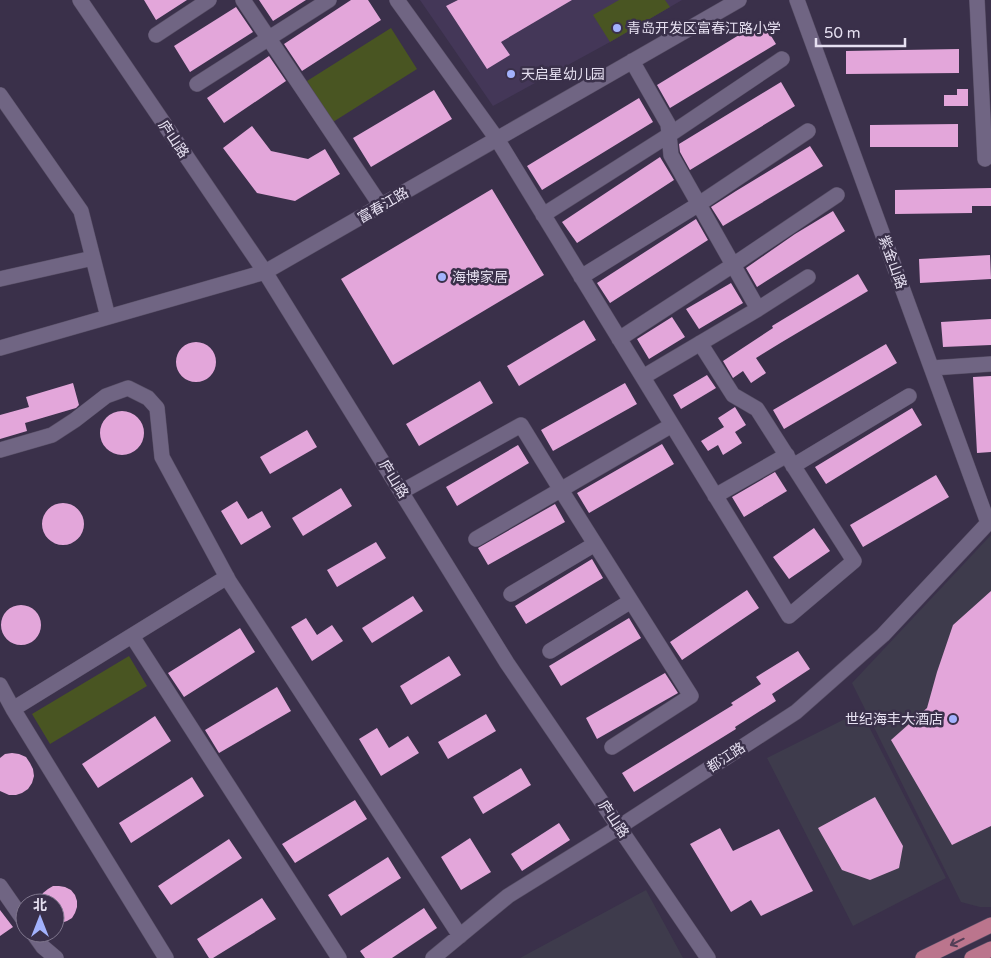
<svg xmlns="http://www.w3.org/2000/svg" width="991" height="958" font-family="'Varela Round','Noto Sans SC',sans-serif">
<rect width="100%" height="100%" fill="#3a304a"/>
<path fill="#3e3b4c" d="M 991,535 L 991,907 L 980,907 L 961,902 L 852,683 Z
M 861,711 L 946,878 L 853,926 L 767,758 Z
M 646,890 L 683,958 L 520,958 Z"/>
<path fill="#443758" d="M 420,0 L 682,0 L 610,42 L 493,106 Z"/>
<path fill="#495522" d="M 619,0 L 665,0 L 670,7 L 610,42 L 593,15 Z
M 391,28 L 417,69 L 333,122 L 307,81 Z
M 129,656 L 147,686 L 50,744 L 32,714 Z"/>
<path fill="#e3a6da" d="M 144,0 L 187,0 L 156,20 Z
M 259,0 L 306,0 L 273,21 Z
M 351,0 L 368,0 L 381,20 L 302,71 L 284,44 Z
M 458,0 L 572,0 L 501,42 L 510,55 L 487,69 L 446,6 Z
M 236,7 L 253,32 L 190,72 L 174,46 Z
M 762,21 L 776,44 L 670,108 L 657,85 Z
M 959,49 L 959,73 L 846,74 L 846,51 Z
M 269,56 L 286,81 L 224,123 L 207,98 Z
M 781,82 L 795,106 L 690,170 L 680,152 L 679,144 Z
M 957,89 L 968,89 L 968,106 L 944,106 L 944,95 L 957,95 Z
M 434,90 L 452,119 L 371,167 L 353,138 Z
M 639,98 L 653,122 L 542,190 L 527,166 Z
M 958,124 L 958,147 L 870,147 L 870,125 Z
M 252,126 L 271,151 L 308,159 L 325,149 L 340,174 L 295,201 L 257,193 L 223,148 Z
M 810,146 L 823,166 L 723,226 L 711,207 L 736,191 Z
M 660,157 L 674,180 L 577,243 L 562,222 Z
M 991,188 L 991,206 L 972,206 L 972,213 L 895,214 L 895,190 Z
M 492,189 L 544,275 L 393,365 L 341,279 Z
M 833,211 L 845,231 L 757,287 L 746,268 L 795,234 Z
M 696,219 L 708,240 L 610,303 L 597,283 Z
M 990,255 L 991,279 L 920,283 L 919,259 Z
M 858,274 L 868,291 L 782,342 L 756,358 L 766,373 L 751,383 L 743,371 L 733,378 L 723,361 L 773,328 L 772,326 Z
M 731,283 L 743,303 L 699,329 L 686,309 Z
M 672,317 L 685,337 L 649,359 L 637,339 Z
M 991,319 L 991,345 L 943,347 L 941,322 Z
M 584,320 L 596,340 L 519,386 L 507,366 Z
M176 362a20 20 0 1 1 40 0a20 20 0 1 1-40 0Z
M 886,344 L 897,363 L 784,429 L 773,410 Z
M 707,375 L 716,388 L 681,409 L 673,395 Z
M 991,376 L 991,452 L 977,453 L 973,377 Z
M 480,381 L 493,403 L 419,446 L 406,424 Z
M 73,383 L 79,405 L 76,408 L 25,423 L 27,431 L 0,439 L 0,415 L 29,407 L 26,397 Z
M 625,383 L 637,404 L 553,451 L 541,430 Z
M 735,407 L 746,425 L 735,432 L 742,443 L 723,455 L 718,445 L 708,451 L 701,441 L 724,427 L 718,418 Z
M 912,408 L 922,425 L 826,484 L 815,467 Z
M100 433a22 22 0 1 1 44 0a22 22 0 1 1-44 0Z
M 307,430 L 317,447 L 270,474 L 260,457 Z
M 662,444 L 674,464 L 589,513 L 577,493 Z
M 518,445 L 529,463 L 457,506 L 446,487 Z
M 775,472 L 787,491 L 744,517 L 732,497 Z
M 936,475 L 949,497 L 863,547 L 850,525 Z
M 341,488 L 352,506 L 303,536 L 292,518 Z
M 237,501 L 248,519 L 262,511 L 271,527 L 241,545 L 221,511 Z
M42 524a21 21 0 1 1 42 0a21 21 0 1 1-42 0Z
M 555,504 L 565,522 L 488,565 L 478,548 Z
M 814,528 L 830,551 L 789,579 L 773,557 Z
M 376,542 L 386,558 L 337,587 L 327,570 Z
M 592,559 L 603,578 L 526,624 L 515,606 Z
M 747,590 L 759,608 L 682,660 L 670,642 Z
M 991,591 L 991,826 L 952,845 L 891,740 L 927,708 L 937,672 L 953,625 Z
M 413,596 L 423,611 L 372,643 L 362,628 Z
M1 625a20 20 0 1 1 40 0a20 20 0 1 1-40 0Z
M 306,618 L 317,635 L 332,625 L 343,641 L 312,661 L 291,627 Z
M 629,618 L 641,638 L 561,686 L 549,666 Z
M 240,628 L 255,652 L 184,697 L 168,673 Z
M 798,651 L 810,669 L 772,694 L 776,701 L 735,727 L 736,729 L 634,792 L 622,773 L 733,705 L 731,703 L 761,684 L 756,677 Z
M 449,656 L 461,675 L 411,705 L 400,686 Z
M 665,673 L 678,693 L 597,739 L 586,718 Z
M 277,687 L 291,711 L 219,753 L 205,730 Z
M 486,714 L 496,731 L 448,759 L 438,742 Z
M 155,716 L 171,741 L 98,788 L 82,764 Z
M 377,728 L 389,748 L 408,736 L 419,753 L 381,776 L 359,739 Z
M 12,753 L 19,754 L 26,757 L 30,763 L 33,769 L 34,776 L 32,783 L 28,789 L 22,793 L 16,795 L 9,795 L 0,791 L 0,758 L 5,754 Z
M 521,768 L 531,785 L 483,814 L 473,797 Z
M 192,777 L 204,796 L 131,843 L 119,823 Z
M 875,797 L 903,846 L 899,868 L 870,880 L 842,870 L 818,828 Z
M 355,800 L 367,819 L 295,863 L 282,844 Z
M 559,823 L 570,840 L 522,871 L 511,854 Z
M 720,828 L 733,851 L 779,829 L 813,891 L 761,916 L 751,900 L 731,912 L 690,844 Z
M 470,838 L 491,872 L 461,890 L 441,857 Z
M 229,839 L 242,858 L 171,905 L 158,886 Z
M 388,857 L 401,878 L 341,916 L 328,895 Z
M 53,886 L 59,886 L 65,887 L 71,890 L 75,895 L 77,901 L 77,907 L 75,913 L 72,918 L 67,921 L 61,923 L 55,923 L 55,903 L 38,903 L 43,893 L 48,889 Z
M 262,898 L 276,919 L 213,958 L 209,958 L 197,939 Z
M 424,908 L 437,928 L 392,958 L 365,958 L 360,951 Z
M 0,910 L 13,927 L 0,936 Z"/>
<g fill="none" stroke-linecap="round" stroke-linejoin="round">
<g stroke="#584f66" stroke-width="16">
<path id="minor" d="M 80,0 L 265,272 L 507,663 L 708,958
M 243,0 L 381,206
M 397,0 L 497,139 L 789,616 L 854,561 L 757,409 L 733,395 L 700,343
M 797,0 L 988,523
M 977,0 L 985,159
M 156,35 L 209,0
M 632,61 L 668,124 L 671,155 L 758,309
M 197,84 L 329,0
M 0,95 L 81,211 L 108,317
M 543,215 L 669,135 L 782,59
M 581,277 L 699,204 L 808,131
M 0,279 L 93,258
M 619,339 L 733,265 L 837,195
M 0,348 L 265,272 L 739,0
M 932,368 L 991,364
M 643,377 L 758,309 L 808,277
M 0,450 L 52,435 L 75,420 L 106,396 L 128,388 L 148,398 L 157,408 L 162,457 L 229,581 L 460,936
M 793,466 L 909,396
M 401,492 L 521,425 L 561,490 L 691,696 L 612,747
M 715,496 L 787,455
M 476,539 L 672,425
M 511,594 L 595,544
M 132,636 L 339,958
M 550,651 L 631,601
M 0,685 L 13,709 L 166,958
M 13,709 L 227,577
M 0,886 L 25,922
M 33,933 L 43,947 L 56,958
M 433,958 L 508,896 L 619,827 L 796,712 L 883,635 L 988,523 L 991,523"/>
</g>
<g stroke="#584f66" stroke-width="16">
<path id="major" d="M 923,958 L 991,925
M 972,958 L 991,949"/>
</g>
<use href="#minor" stroke="#706583" stroke-width="15"/>
<use href="#major" stroke="#bb758d" stroke-width="15"/>
</g>
<defs><path id="oneway-shaft" d="M-6 0H5M1.5-3L5.5 0L1.5 3" fill="none" stroke-width="1.6" stroke-linecap="round" stroke-linejoin="round" transform="scale(1.25)"/></defs>
<use stroke="#543e57" href="#oneway-shaft" transform="translate(957 942) rotate(154)"/>
<g fill="#a3b2fd" stroke="#3a304a" stroke-width="2">
<circle cx="617" cy="28" r="5"/>
<circle cx="511" cy="74" r="5"/>
<circle cx="442" cy="277" r="5"/>
<circle cx="953" cy="719" r="5"/>
</g>
<g text-anchor="middle" stroke-width="5" stroke-linejoin="round" paint-order="stroke">
<g font-size="14" fill="#e6e0f1" stroke="#3a304a" text-anchor="start">
<text x="627" y="33">青岛开发区富春江路小学</text>
<text x="521" y="79">天启星幼儿园</text>
<text x="452" y="282">海博家居</text>
<text x="943" y="724" text-anchor="end">世纪海丰大酒店</text>
</g>
<g font-size="14" fill="#e6e0f1" stroke="#3a304a">
<text transform="translate(174 139) rotate(56)" y="5">庐山路</text>
<text transform="translate(383 205) rotate(-30)" y="5">富春江路</text>
<text transform="translate(893 262) rotate(70)" y="5">紫金山路</text>
<text transform="translate(394 479) rotate(58)" y="5">庐山路</text>
<text transform="translate(726 757) rotate(-33)" y="5">都江路</text>
<text transform="translate(614 819) rotate(56)" y="5">庐山路</text>
</g>
</g>
<g transform="translate(40 918)"><circle r="24" fill="#3a304a" stroke="#7f768d"/>
<path d="M0-4L9 19L0 12L-9 19Z" fill="#a3b2fd"/>
<text y="-8" font-size="14" font-weight="bold" text-anchor="middle" fill="#e6e0f1">北</text>
</g>
<path d="M816 38v8h89v-8" fill="none" stroke="#e6e0f1" stroke-width="2.5"/>
<text x="824" y="38" font-size="15" fill="#e6e0f1" stroke="#3a304a" stroke-width="4" paint-order="stroke">50 m</text>
</svg>
